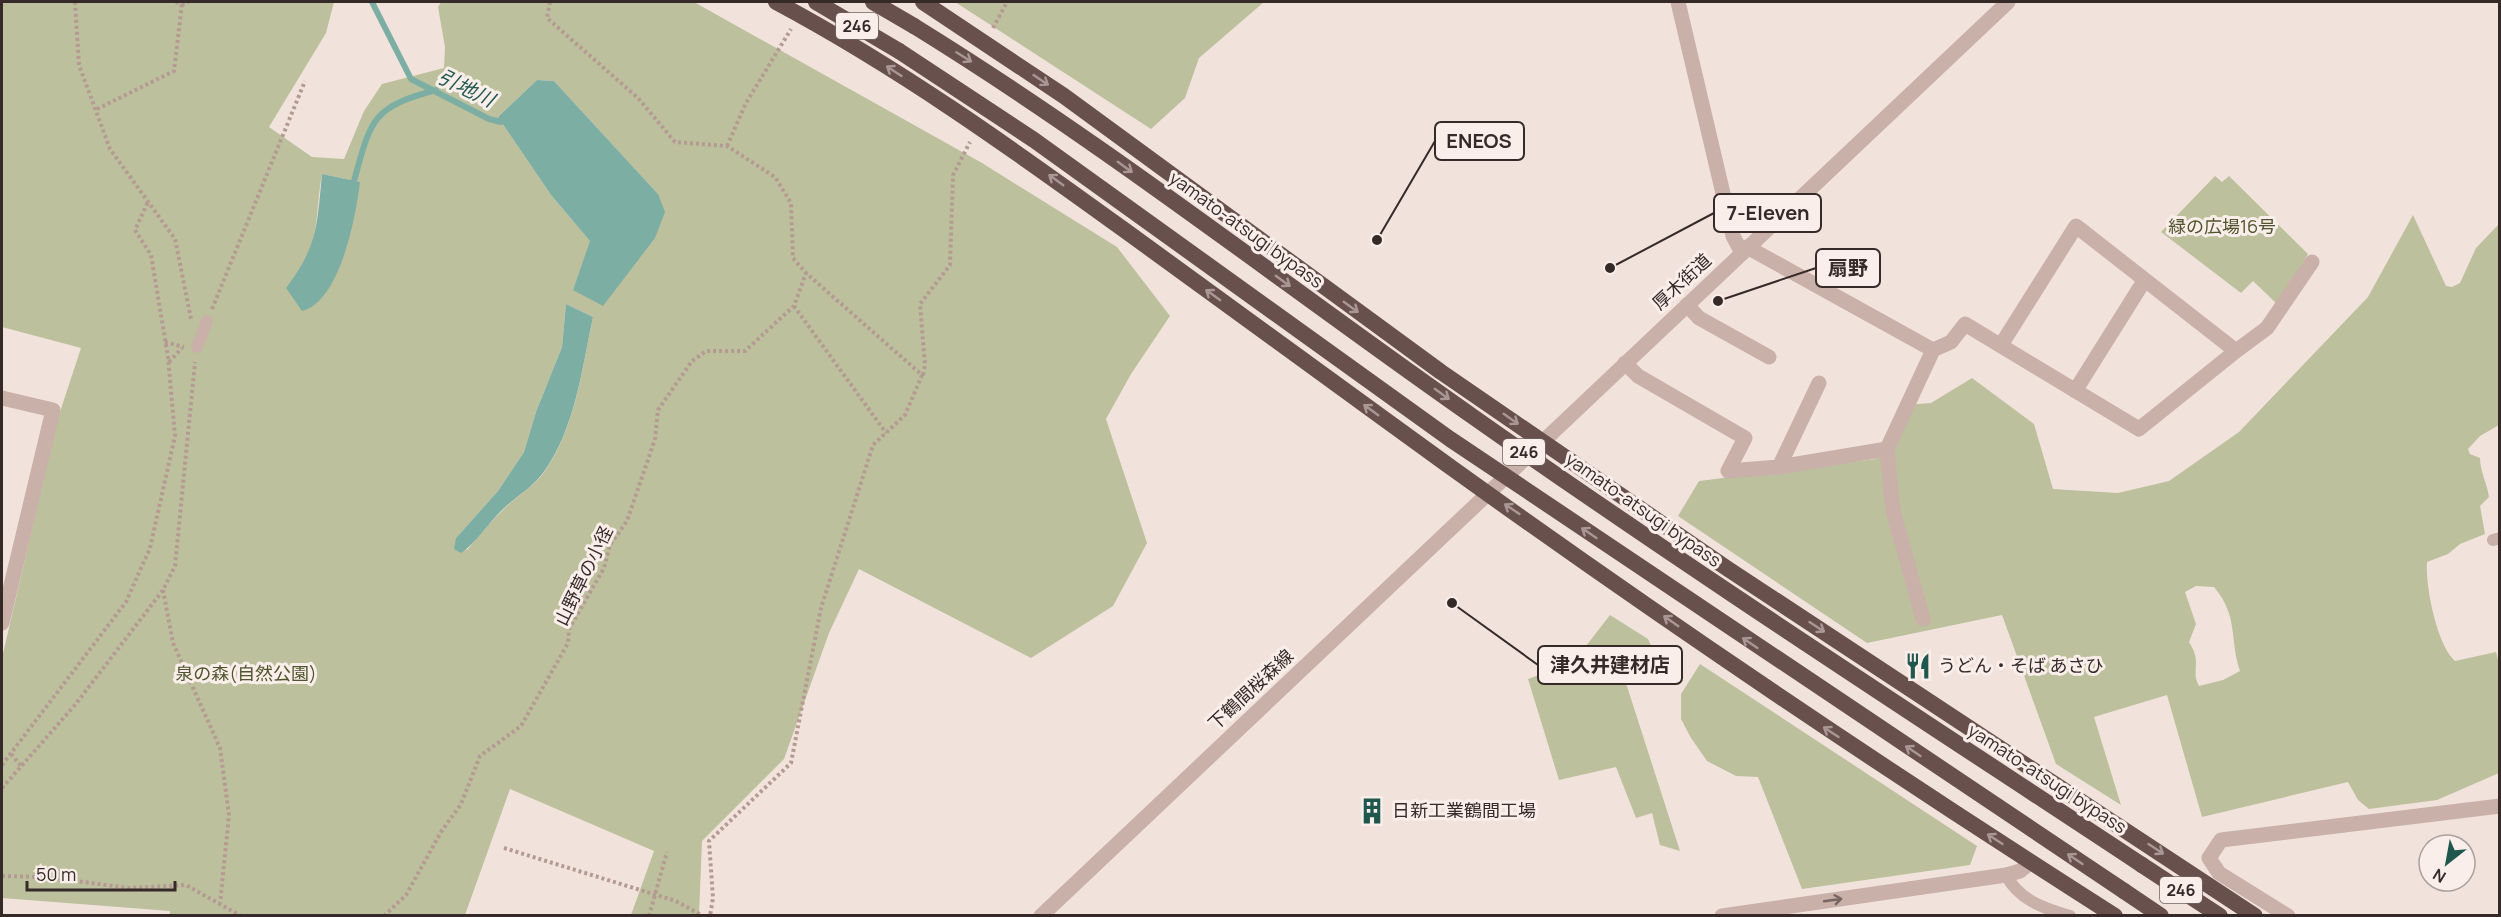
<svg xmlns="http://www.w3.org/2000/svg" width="2501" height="917" font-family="Manrope,'Noto Sans JP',sans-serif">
<rect width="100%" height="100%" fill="#f1e3dc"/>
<path fill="#bcc09d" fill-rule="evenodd" d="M 2,2 L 334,2 L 326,33 L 269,127 L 312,157 L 344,159 L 364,111 L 382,84 L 444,68 L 445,47 L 438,7 L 441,2 L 694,2 L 982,163 L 1117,247 L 1170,316 L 1131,374 L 1106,419 L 1147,543 L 1113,606 L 1031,658 L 859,569 L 829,633 L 784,759 L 702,841 L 699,915 L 631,915 L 654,851 L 510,789 L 465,915 L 170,916 L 170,911 L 2,898 L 2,658 L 57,421 L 81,348 L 2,327 ZM 537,80 L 554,81 L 658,194 L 573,290 L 591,242 L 551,195 L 498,117 ZM 322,174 L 359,182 L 300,270 C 321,233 315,212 322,174 ZM 566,304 L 593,317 C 582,368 575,432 542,475 C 530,489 514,498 501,512 C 489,523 478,537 467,550 L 456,538 L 498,491 L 524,452 L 536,412 L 562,347 Z
M 955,2 L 1264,2 L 1199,58 L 1185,98 L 1151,129 Z
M 2215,176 L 2222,182 L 2229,176 L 2308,254 L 2277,304 L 2253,281 L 2241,293 L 2161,232 Z
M 2413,215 L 2446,286 L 2452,287 L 2460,283 L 2476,248 L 2499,224 L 2499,425 L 2480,436 L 2468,449 L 2470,454 L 2480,458 C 2480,471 2487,483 2489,497 L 2480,506 L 2485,534 L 2460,544 L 2448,554 L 2427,562 C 2425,585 2437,646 2455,661 L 2496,652 L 2500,667 L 2499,773 L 2437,800 L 2369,809 L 2358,800 L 2348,782 L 2202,817 L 2167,695 L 2094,717 L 2121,805 L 2056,764 L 2002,615 L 1867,643 L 1678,516 L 1699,481 L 1876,459 L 1906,405 L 1931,403 L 1972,378 L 2034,424 L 2053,489 L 2118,493 L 2169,481 L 2239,432 L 2368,297 ZM 2196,586 L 2214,587 C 2239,617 2229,638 2240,671 L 2223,680 L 2199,686 C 2190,670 2203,663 2189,642 L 2196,624 L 2185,592 Z
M 1610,615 L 1648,639 L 1658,661 L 1636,665 L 1624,677 L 1680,851 L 1660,845 L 1652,813 L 1636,818 L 1616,767 L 1559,780 L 1528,679 L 1583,659 L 1586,646 Z
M 1700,664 L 1977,846 L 1970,865 L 1802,889 L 1758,777 L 1736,776 L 1707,761 L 1691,738 L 1681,719 L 1681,694 Z"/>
<path fill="#7caea4" d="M 537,80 L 554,81 L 658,194 L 665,212 L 655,238 L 603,306 L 573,290 L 590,241 L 551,195 L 498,117 Z
M 322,174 L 360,182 C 356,216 340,302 302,311 L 286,288 C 318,246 317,225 322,174 Z
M 566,304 L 593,317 C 582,368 575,430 543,473 C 532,488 515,497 502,510 C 488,523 477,542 461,553 L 454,549 L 456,538 L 498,491 L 524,452 L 536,412 L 562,347 Z"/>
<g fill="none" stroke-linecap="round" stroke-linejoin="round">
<path stroke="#7caea4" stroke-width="6" d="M 372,2 L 411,79 L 489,119 L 501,122 L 506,118
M 354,181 C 371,119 372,107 436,90"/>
<path stroke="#b59a93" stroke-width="4" stroke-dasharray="3 3" stroke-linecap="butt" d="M 75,2 L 79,65 L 110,149 L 175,239 L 191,319
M 176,2 L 182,4 L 189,2
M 550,2 L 547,18 L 638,98 L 675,142 L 727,146 L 775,177 L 791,203 L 793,258 L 806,273 L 922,375 L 905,415 L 873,445 L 821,608 L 791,763 L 709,841 L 713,898 L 710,916
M 993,28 L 1007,2
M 97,109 L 174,71 L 182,4
M 727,146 L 746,103 L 791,29
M 794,306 L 886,433
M 212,309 L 305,81
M 165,342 L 184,347
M 169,362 L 182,348
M 923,375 L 925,365 L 920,304 L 950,265 L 953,175 L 970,142
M 163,590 L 173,643 L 220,748 L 229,815 L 220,904
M 11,754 L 21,766
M 2,765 L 126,602 L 150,548 L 175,436 L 168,357 L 151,255 L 135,230 L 148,202
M 2,788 L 75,705 L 163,590 L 175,566 L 195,362
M 504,848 L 676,901 L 703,916
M 2,876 L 45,877 L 129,888 L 186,885 L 241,916
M 384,916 L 406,895 L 441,832 L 461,804 L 480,756 L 521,726 L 568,643 L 569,629 L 604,568 L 610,545 L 627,521 L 655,439 L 658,410 L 692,361 L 706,351 L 745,351 L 794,306 L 806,273
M 649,916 L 667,852"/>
<path stroke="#c9b0a9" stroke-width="12" d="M 197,347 L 207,321
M 2493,540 L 2500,538
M 2006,875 C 2019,900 2043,908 2070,916"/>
<path stroke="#c9b0a9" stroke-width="15" d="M 1678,2 L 1733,236 L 1742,253
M 1747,247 L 1933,350 L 1951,342 L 1965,324 L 2139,429 L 2236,351 L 2076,226 L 2001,345
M 1687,305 L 1699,318 L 1769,357
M 2236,351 L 2267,328 L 2312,262
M 1625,363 L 1638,376 L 1745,438 L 1728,471 L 1779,467 L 1887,449
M 2075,391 L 2144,281
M 2,398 L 53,410 L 2,623
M 1779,467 L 1819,383
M 1923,619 L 1893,511 L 1887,449 L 1933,350
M 1722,916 L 2006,875 L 2020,871 L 2031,862
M 2288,916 L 2219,873 L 2209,858 L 2221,840 L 2500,806"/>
<path stroke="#c9b0a9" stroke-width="15" d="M 1041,916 L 2008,2"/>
<path stroke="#68504d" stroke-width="16" d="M 776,2 C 898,67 1011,148 1123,229 C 1211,293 1299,357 1387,421 C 1624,594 1867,758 2115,916
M 816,2 L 899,51
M 873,2 L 914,26
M 923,2 L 1064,96 L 1441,372 L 1728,569 L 2255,916
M 2142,865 L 2220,916
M 2124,891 L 2161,916"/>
<path stroke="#68504d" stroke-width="16" d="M 914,26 C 1107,145 1286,286 1472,416 C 1692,571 1918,717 2142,865
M 899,51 L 1034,140 L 1450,439 L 2124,891"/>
</g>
<defs><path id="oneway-shaft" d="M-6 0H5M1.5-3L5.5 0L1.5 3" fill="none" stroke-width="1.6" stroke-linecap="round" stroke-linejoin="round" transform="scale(1.5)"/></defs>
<g stroke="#a99793">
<use href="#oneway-shaft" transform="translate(964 57) rotate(32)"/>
<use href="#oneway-shaft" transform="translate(894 71) rotate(-147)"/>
<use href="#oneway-shaft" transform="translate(1041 80) rotate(34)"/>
<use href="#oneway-shaft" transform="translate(1125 167) rotate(36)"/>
<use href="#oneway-shaft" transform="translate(1056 180) rotate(-144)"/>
<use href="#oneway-shaft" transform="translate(1283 281) rotate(36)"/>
<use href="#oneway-shaft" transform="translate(1213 295) rotate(-144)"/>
<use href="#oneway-shaft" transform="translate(1351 307) rotate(36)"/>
<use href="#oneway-shaft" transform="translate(1442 394) rotate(36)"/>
<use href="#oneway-shaft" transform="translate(1371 410) rotate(-144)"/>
<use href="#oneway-shaft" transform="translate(1511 419) rotate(35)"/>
<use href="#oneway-shaft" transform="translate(1512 509) rotate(-146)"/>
<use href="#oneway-shaft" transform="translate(1589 533) rotate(-146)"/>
<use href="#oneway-shaft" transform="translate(1671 621) rotate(-145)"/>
<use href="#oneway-shaft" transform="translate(1817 627) rotate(33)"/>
<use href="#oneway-shaft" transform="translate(1750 643) rotate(-146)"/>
<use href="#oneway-shaft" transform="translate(1831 732) rotate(-147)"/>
<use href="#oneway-shaft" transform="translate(1913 751) rotate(-146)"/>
<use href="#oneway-shaft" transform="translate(1995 839) rotate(-147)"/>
<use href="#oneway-shaft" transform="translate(2156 849) rotate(33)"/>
<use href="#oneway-shaft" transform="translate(2075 859) rotate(-146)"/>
</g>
<use stroke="#786662" href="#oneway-shaft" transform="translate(1833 900) rotate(-8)"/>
<defs>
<g id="restaurant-bare" transform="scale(2.07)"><path d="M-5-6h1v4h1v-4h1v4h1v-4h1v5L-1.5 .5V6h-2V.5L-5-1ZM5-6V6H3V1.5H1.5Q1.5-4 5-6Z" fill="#1f574e" stroke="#f9eee9" stroke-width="2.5" paint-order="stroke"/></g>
<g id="building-bare" transform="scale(2.07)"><path d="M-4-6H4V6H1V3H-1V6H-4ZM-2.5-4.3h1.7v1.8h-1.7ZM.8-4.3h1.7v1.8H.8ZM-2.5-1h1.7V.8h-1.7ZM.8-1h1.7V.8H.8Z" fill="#1f574e" stroke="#f9eee9" stroke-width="2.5" paint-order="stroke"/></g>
</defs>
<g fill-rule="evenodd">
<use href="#restaurant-bare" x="1918" y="666"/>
<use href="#building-bare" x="1372" y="811"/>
</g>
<g text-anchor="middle" stroke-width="6" stroke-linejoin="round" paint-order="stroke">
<g fill="#f9eee9" stroke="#706562" stroke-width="1.5">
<rect x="836" y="13" width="42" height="26" rx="4.5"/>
<rect x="1503" y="439" width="42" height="26" rx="4.5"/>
<rect x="2160" y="877" width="42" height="26" rx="4.5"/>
</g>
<g font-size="16" font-weight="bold" fill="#362a28">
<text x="857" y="32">246</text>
<text x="1524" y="458">246</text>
<text x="2181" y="896">246</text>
</g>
<g font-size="18" fill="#4f542d" stroke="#f9eee9">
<text x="2222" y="233">緑の広場16号</text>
<text x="246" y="680">泉の森(自然公園)</text>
</g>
<g font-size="18" fill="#362a28" stroke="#f9eee9">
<text transform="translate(1246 230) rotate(36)" y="6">yamato-atsugi bypass</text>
<text transform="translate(1682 282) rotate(-43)" y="6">厚木街道</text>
<text transform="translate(1643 510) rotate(35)" y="6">yamato-atsugi bypass</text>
<text transform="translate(584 576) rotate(-64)" y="6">山野草の小径</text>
<text transform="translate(1251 690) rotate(-43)" y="6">下鶴間桜森線</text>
<text transform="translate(2047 779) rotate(33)" y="6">yamato-atsugi bypass</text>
</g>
<g font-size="18" fill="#362a28" stroke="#f9eee9" text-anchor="start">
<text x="1938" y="672">うどん・そば あさひ</text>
<text x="1392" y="817">日新工業鶴間工場</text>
</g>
<g font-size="20" font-style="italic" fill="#1f574e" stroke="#f9eee9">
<text transform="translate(466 88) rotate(26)" y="7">引地川</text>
</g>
</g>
<path fill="none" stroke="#362a28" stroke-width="2" d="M1377 240L1435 141M1610 268L1714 213M1718 301L1816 268M1452 603L1538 665"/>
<g fill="#362a28" stroke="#f9eee9" stroke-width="2">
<circle cx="1377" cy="240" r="6"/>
<circle cx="1610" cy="268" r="6"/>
<circle cx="1718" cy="301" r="6"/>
<circle cx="1452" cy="603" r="6"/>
</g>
<g fill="#f9eee9" stroke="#362a28" stroke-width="2">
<rect x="1435" y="122" width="89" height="38" rx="6"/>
<rect x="1714" y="194" width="107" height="38" rx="6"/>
<rect x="1816" y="249" width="64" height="38" rx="6"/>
<rect x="1538" y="646" width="144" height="38" rx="6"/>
</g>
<g font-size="20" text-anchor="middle" font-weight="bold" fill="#362a28">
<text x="1479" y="148">ENEOS</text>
<text x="1768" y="220">7-Eleven</text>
<text x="1848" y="275">扇野</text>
<text x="1610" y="672">津久井建材店</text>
</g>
<rect width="2501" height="917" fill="none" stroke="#362a28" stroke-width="6"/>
<g transform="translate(2447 863) rotate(211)"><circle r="28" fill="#f9eee9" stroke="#aba09c" stroke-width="1.5"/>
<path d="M0-4.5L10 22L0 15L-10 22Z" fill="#1f574e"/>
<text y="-9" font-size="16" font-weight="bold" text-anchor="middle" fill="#362a28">N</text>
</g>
<path d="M27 881v9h148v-9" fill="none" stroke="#362a28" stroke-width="3"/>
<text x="36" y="881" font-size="18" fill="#362a28" stroke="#f9eee9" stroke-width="4.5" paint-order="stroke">50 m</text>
</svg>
